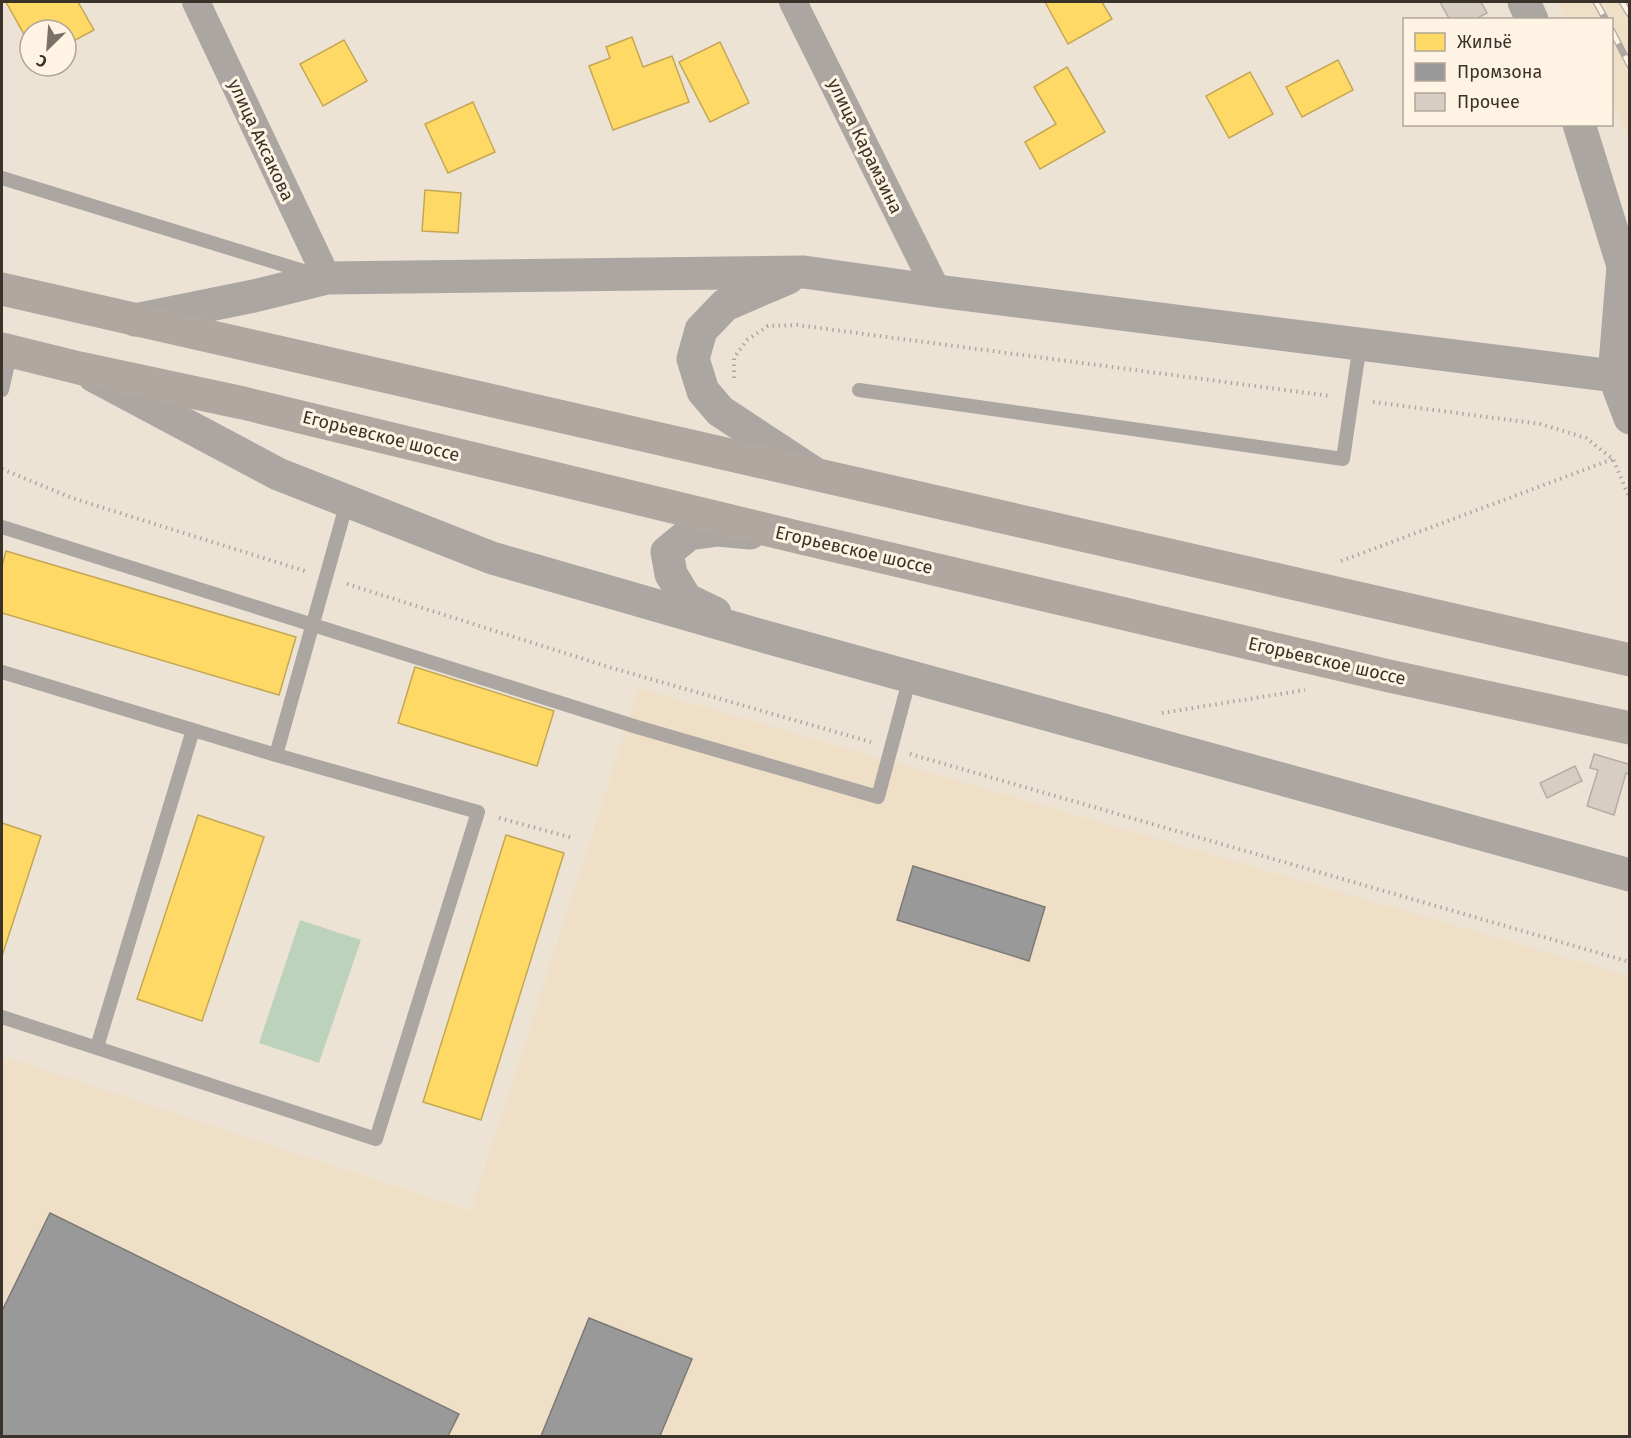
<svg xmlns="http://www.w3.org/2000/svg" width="1631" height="1438" font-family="'Fira Sans',sans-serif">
<rect width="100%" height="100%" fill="#ede3d5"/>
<path fill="#f0dfc7" d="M 1557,2 L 1629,2 L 1629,139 L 1612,105 L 1612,20 L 1567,19 Z
M 639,688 L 1629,976 L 1629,1436 L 2,1436 L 2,1056 L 471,1211 Z"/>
<path fill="#bcd2ba" d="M 300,920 L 361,940 L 319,1063 L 259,1043 Z"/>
<path fill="#ffd966" stroke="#c4a754" stroke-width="1.5" d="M 6,2 L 78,2 L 94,30 L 66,45 L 66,30 L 30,30 L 30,45 Z
M 1045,2 L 1102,2 L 1112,19 L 1068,44 Z
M 632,37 L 643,67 L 672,56 L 689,102 L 613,130 L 589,66 L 610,58 L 606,47 Z
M 344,40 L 367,81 L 323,106 L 300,64 Z
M 720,42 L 749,103 L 710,122 L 679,62 Z
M 1338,60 L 1353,90 L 1302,117 L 1286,87 Z
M 1067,67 L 1105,132 L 1040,169 L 1025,142 L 1056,124 L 1034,87 Z
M 1250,72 L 1273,114 L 1229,138 L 1206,96 Z
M 473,102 L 495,152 L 448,173 L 425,124 Z
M 425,190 L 461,193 L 458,233 L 422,231 Z
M 6,551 L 296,637 L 279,695 L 2,613 L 2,566 Z
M 415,667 L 554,711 L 537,766 L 398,723 Z
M 198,815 L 264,837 L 202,1021 L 137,999 Z
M 2,823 L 41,836 L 2,956 Z
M 506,835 L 564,853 L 481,1120 L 423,1102 Z"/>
<path fill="#999" stroke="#7c7a77" stroke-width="1.5" d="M 913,866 L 1045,907 L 1029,961 L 897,920 Z
M 50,1213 L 459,1414 L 448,1436 L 2,1436 L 2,1311 Z
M 589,1318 L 692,1359 L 660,1436 L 541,1436 Z"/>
<path fill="#d6cdc3" stroke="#b5ada3" stroke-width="1.5" d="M 1440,2 L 1481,2 L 1487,13 L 1474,20 L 1450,20 Z
M 1594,754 L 1628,764 L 1630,761 L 1630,775 L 1626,773 L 1614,815 L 1587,806 L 1598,770 L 1590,768 Z
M 1575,766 L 1582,781 L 1547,798 L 1540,783 Z"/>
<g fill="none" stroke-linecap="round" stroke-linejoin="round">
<path stroke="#afa8a2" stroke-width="4" stroke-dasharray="1.5 4.5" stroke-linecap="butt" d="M 734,378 L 734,358 L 747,340 L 768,326 L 797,325 L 1330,396
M 1373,402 L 1541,424 L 1586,438 L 1613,459 L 1630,499
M 2,469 L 72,498 L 305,571
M 1341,561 L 1613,459
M 347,584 L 612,668 L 871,742
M 1162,713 L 1305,690
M 910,754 L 1630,962
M 499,818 L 573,838"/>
<path stroke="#aca6a3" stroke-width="14" d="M 2,178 L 313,274
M 2,390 L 11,351
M 859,390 L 1343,459 L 1360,344
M 2,527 L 637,727 L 878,797 L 910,677
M 2,672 L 276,755 L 347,502
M 2,1017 L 376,1139 L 478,812 L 276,755
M 97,1047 L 193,730"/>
<path stroke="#aca6a3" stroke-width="28" d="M 196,2 L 327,278
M 793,2 L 937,291"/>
<path stroke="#aca6a3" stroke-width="33" d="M 1524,2 L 1532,20
M 1579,124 L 1623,266 L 1614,376 L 1630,418
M 788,278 L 725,305 L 701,330 L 693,359 L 703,391 L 720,411 L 814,473
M 135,320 L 254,296 L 327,278 L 804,272 L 937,291 L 1614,376
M 94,376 L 278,474 L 492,558 L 759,635 L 1630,875
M 715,613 L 686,599 L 671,574 L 667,552 L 689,534 L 718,530 L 750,533"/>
<path stroke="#afa7a0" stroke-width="33" d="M 2,289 L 1630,660
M 2,349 L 79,368 L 243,403 L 793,536 L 1389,676 L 1630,728"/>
<g stroke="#afa8a3" stroke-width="7">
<path id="rail" d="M 1596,2 L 1606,20
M 1622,2 L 1630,15
M 1612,31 L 1630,66"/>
</g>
<use href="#rail" stroke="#fff4e4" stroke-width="4.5" stroke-dasharray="14" stroke-linecap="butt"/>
</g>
<g text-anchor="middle" stroke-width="6" stroke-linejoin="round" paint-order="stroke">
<g font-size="18" fill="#3a3329" stroke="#fff4e4">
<text transform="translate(261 140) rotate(65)" y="6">улица Аксакова</text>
<text transform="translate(865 146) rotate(64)" y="6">улица Карамзина</text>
<text transform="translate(381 436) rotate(14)" y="6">Егорьевское шоссе</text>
<text transform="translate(854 550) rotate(13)" y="6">Егорьевское шоссе</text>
<text transform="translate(1327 661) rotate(13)" y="6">Егорьевское шоссе</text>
</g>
</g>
<rect width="1631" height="1438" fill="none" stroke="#3a3329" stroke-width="6"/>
<rect x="1403" y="18" width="210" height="108" fill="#fff4e4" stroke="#b0a799" stroke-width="1.5"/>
<rect x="1415" y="33" width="30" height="18" fill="#ffd966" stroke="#b0a799" stroke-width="1.5"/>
<text x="1457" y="48" font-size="18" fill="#3a3329">Жильё</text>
<rect x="1415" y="63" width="30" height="18" fill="#999999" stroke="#b0a799" stroke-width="1.5"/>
<text x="1457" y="78" font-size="18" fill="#3a3329">Промзона</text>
<rect x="1415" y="93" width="30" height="18" fill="#d6cdc3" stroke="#b0a799" stroke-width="1.5"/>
<text x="1457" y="108" font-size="18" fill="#3a3329">Прочее</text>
<g transform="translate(48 48) rotate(205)"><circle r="28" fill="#fff4e4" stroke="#b0a799" stroke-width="1.5"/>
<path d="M0-4.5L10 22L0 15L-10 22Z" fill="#797165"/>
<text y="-9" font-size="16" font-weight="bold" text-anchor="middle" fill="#3a3329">С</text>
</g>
</svg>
